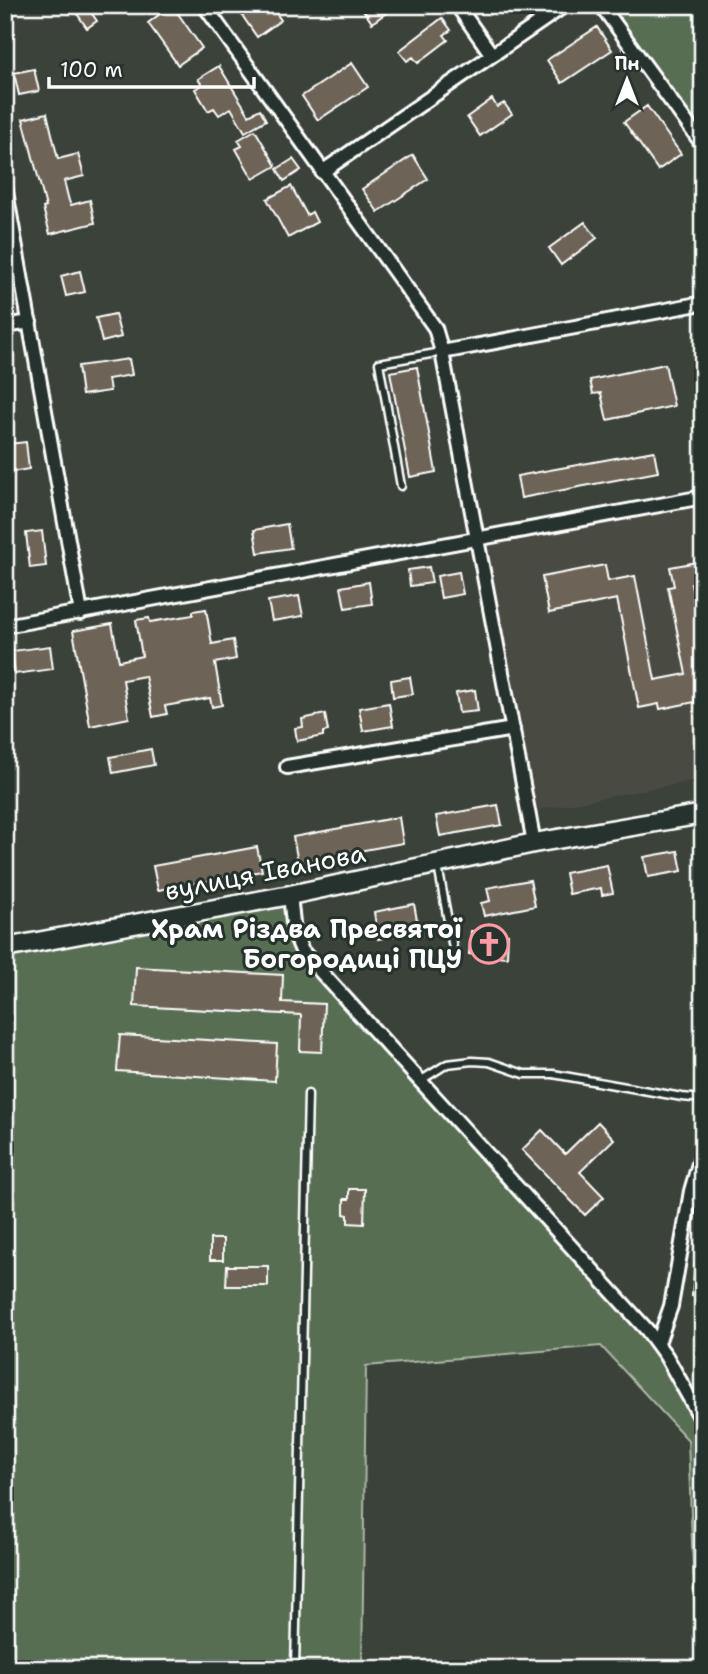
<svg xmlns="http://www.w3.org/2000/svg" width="708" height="1674" font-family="'Shantell Sans',sans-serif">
<rect width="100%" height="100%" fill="#3b4239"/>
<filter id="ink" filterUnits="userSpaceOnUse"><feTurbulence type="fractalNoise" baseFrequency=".0143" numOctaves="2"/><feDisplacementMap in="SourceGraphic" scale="14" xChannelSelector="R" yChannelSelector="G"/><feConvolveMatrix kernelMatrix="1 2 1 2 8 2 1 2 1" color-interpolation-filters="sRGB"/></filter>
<g filter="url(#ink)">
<path fill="#4a4c42" d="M 703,504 L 703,779 L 537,810 L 487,544 Z"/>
<path fill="#586e52" stroke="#acb6a8" stroke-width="2" d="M 608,5 L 703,5 L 703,137 Z
M 290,895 L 295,940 L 647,1330 L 703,1422 L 703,1669 L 697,1669 L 688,1440 L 601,1346 L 366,1366 L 362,1669 L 5,1669 L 5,949 Z"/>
<path fill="#6d6456" stroke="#fff" stroke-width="2" d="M 71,5 L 86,5 L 97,21 L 87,28 Z
M 172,5 L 202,48 L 178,65 L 148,23 Z
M 235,5 L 270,5 L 281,20 L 257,37 Z
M 360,5 L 397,5 L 372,23 Z
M 442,18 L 451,30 L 444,35 L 448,40 L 418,63 L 413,57 L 407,61 L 399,51 Z
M 597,27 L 612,50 L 562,83 L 547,60 Z
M 352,63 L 368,87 L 318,120 L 302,96 Z
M 219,66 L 249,115 L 260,109 L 266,120 L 245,132 L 231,108 L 219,115 L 214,108 L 208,111 L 195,89 L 202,85 L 198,79 Z
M 34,69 L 39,91 L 19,95 L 14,73 Z
M 492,99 L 497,107 L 504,103 L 512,114 L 480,136 L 467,117 Z
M 647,106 L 681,154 L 658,170 L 624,122 Z
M 47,113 L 58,159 L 78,154 L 84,176 L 64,181 L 69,201 L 71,205 L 90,200 L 95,223 L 50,234 L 43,208 L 46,207 L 23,119 Z
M 255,130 L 276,166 L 253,179 L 236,149 L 242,146 L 238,140 Z
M 413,155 L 428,179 L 378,212 L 362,189 Z
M 293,159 L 301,170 L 284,181 L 277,169 Z
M 291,186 L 307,215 L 312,212 L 317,222 L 288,238 L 267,199 Z
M 585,222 L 597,238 L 561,265 L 549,248 Z
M 80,271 L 85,292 L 66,296 L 61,276 Z
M 115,314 L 121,337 L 102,342 L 96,318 Z
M 129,359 L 132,375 L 108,379 L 110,391 L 82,395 L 78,366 Z
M 665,364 L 674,406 L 607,420 L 601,393 L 593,394 L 590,380 Z
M 417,367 L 436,472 L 410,477 L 390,372 Z
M 26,442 L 29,469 L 11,472 L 8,444 Z
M 654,451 L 658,472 L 521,498 L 517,476 Z
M 287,524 L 291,548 L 258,553 L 254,530 Z
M 42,531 L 46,566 L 30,568 L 26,533 Z
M 703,561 L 703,583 L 691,584 L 703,646 L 703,697 L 695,698 L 695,702 L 660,709 L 659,704 L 639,708 L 617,599 L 549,613 L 542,577 L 605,565 L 608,581 L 635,576 L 655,680 L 686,674 L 668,587 L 674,586 L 670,567 Z
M 429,567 L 432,583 L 410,586 L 408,570 Z
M 459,572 L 463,594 L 441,598 L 437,576 Z
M 369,582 L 372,604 L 345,608 L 341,587 Z
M 299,596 L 303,616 L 272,621 L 268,601 Z
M 206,609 L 212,644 L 233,640 L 236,659 L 215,663 L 222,705 L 212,707 L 210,698 L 165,706 L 167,714 L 153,717 L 145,676 L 123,680 L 129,718 L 90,726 L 73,631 L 112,624 L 119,661 L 142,656 L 136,620 L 149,618 L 150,622 L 193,615 L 193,611 Z
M 50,646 L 53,669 L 15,674 L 12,651 Z
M 410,677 L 413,694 L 393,697 L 391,680 Z
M 475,690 L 478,711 L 459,713 L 456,693 Z
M 389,703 L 393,726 L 363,731 L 359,708 Z
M 325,714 L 328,731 L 323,732 L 323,736 L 297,741 L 295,728 L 303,727 L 302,719 Z
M 151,749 L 154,765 L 113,773 L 110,757 Z
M 498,805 L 502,825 L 440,836 L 436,816 Z
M 399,817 L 403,843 L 298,862 L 293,837 Z
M 257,847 L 262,871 L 158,890 L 153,866 Z
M 678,851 L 682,871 L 648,877 L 644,857 Z
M 607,865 L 613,893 L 602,895 L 601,888 L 569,894 L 565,873 Z
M 530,880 L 535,906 L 484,916 L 481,903 L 490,901 L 487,888 Z
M 414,904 L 419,931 L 378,939 L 374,912 Z
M 471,931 L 508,934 L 507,957 L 469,954 Z
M 136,967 L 283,975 L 282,1002 L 324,1004 L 322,1052 L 300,1051 L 301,1015 L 134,1006 Z
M 120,1035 L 277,1044 L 275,1081 L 117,1071 Z
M 598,1122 L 614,1139 L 580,1172 L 604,1197 L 585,1215 L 522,1150 L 542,1130 L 565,1154 Z
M 349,1189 L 365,1189 L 364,1224 L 348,1223 L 348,1215 L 344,1214 L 344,1199 L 349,1199 Z
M 210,1239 L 223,1239 L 223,1260 L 210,1260 Z
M 695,1262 L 703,1263 L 703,1297 L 692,1296 Z
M 227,1266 L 268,1266 L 268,1286 L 226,1286 Z"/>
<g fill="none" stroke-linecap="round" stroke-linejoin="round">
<g stroke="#fff" stroke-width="11">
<path id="lane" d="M 401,486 L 379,363 L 442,352
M 438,866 L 454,954
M 420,1081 L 447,1064 L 472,1061 L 489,1062 L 524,1074 L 553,1074 L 682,1097 L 703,1099
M 295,1669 L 308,1094"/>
</g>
<g stroke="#fff" stroke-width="18">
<path id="street" d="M 204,5 L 435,328 L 442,352 L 534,843
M 457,5 L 492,55
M 601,5 L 703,145
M 322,172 L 565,5
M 5,186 L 81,613
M 5,326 L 30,322
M 442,352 L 703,303
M 5,626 L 703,497
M 287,767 L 513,729
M 290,895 L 294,932 L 302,951 L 647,1330 L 666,1356 L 703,1422
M 658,1343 L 671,1306 L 691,1191 L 703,1150"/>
</g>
<g stroke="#fff" stroke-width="23">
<path id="secondary" d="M 5,948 L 290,895 L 534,843 L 703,814"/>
</g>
<use href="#lane" stroke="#26332d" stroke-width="6"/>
<use href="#street" stroke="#26332d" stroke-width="12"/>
<use href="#secondary" stroke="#26332d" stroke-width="18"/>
</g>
</g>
<defs>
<g id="church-ring" transform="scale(2.0125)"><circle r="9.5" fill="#26332d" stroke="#ff9aa2" stroke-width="1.5"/><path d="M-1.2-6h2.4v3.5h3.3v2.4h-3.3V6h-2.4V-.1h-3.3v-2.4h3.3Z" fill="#ff9aa2"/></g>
</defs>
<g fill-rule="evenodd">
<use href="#church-ring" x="489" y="944"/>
</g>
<g text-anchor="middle" stroke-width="6" stroke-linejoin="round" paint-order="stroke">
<g font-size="26" fill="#fff" stroke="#26332d">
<text transform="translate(265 872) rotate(-11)" y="9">вулиця Іванова</text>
</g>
<g font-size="26" font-weight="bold" fill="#fff" stroke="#26332d" text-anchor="end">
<text x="462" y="938">Храм Різдва Пресвятої<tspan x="462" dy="30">Богородиці ПЦУ</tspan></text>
</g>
</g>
<rect width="708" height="1674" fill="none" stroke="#26332d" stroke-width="28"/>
<rect x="14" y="14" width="680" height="1646" fill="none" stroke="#fff" stroke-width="2.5" filter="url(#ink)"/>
<g transform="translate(627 80)" stroke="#26332d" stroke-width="5" paint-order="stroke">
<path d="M0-5L12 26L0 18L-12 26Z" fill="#ffffff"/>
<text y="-10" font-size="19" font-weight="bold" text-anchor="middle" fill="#ffffff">Пн</text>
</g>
<path d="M49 77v10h205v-10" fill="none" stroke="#ffffff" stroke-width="3.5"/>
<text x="60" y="77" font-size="21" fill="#ffffff" stroke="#26332d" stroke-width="5" paint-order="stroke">100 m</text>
</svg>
